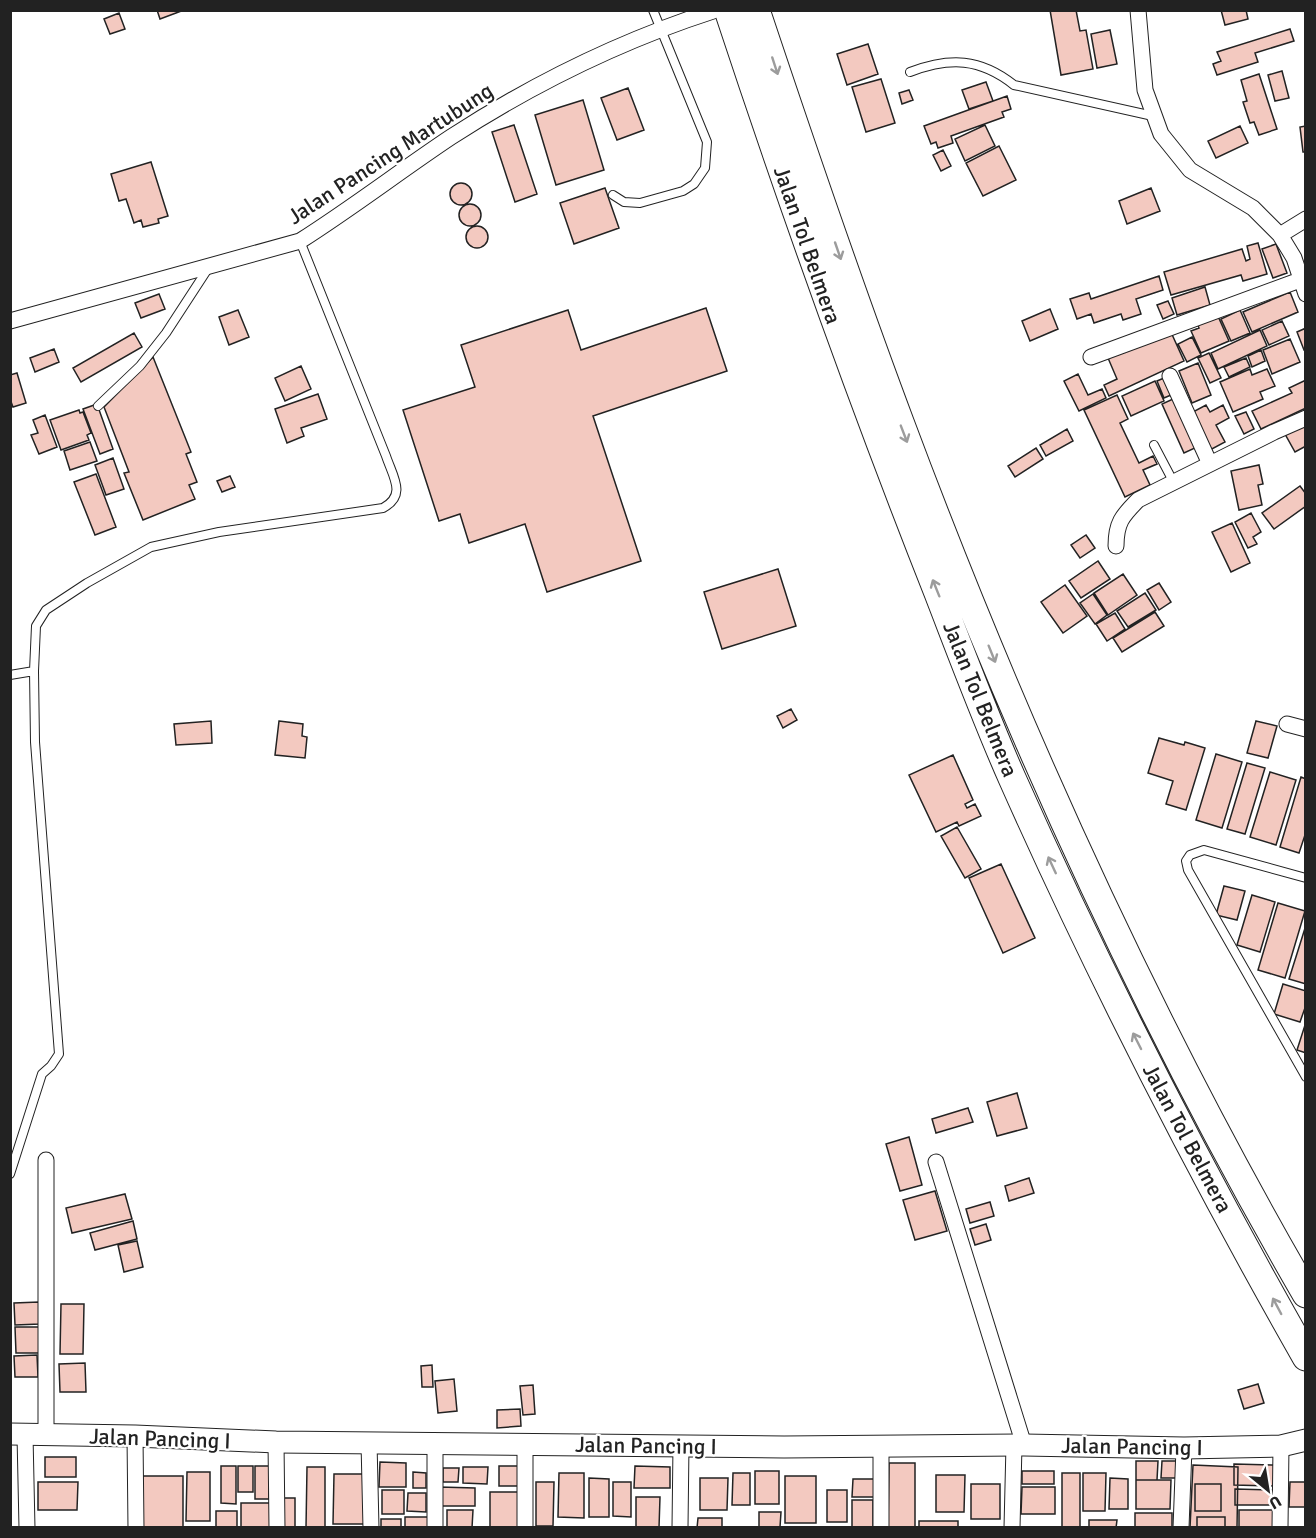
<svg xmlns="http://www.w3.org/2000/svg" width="1316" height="1538" font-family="Signika,sans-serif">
<rect width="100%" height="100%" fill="#fff"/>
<path fill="#f3c9c0" stroke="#222" stroke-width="1.5" d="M 157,10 L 184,10 L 160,19 Z
M 1050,10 L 1076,10 L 1080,31 L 1086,30 L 1093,69 L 1061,75 Z
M 1221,10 L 1246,10 L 1248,19 L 1225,25 Z
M 119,13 L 125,29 L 110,34 L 104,19 Z
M 1290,29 L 1294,41 L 1255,53 L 1258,62 L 1217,75 L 1213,64 L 1221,61 L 1217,52 Z
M 1110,30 L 1117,64 L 1097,68 L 1091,34 Z
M 868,44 L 878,74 L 847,85 L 837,54 Z
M 1282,71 L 1289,98 L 1275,101 L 1268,75 Z
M 1259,74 L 1277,129 L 1259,135 L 1254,122 L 1250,123 L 1243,102 L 1247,101 L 1241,80 Z
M 881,79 L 895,123 L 866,132 L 852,87 Z
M 986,82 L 993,101 L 969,109 L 962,90 Z
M 628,88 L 644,130 L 617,140 L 601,98 Z
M 909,90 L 913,100 L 902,104 L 899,93 Z
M 1007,96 L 1011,109 L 1002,112 L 1004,117 L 951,136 L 953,143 L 938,148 L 936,142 L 931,144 L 924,126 Z
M 583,100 L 604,170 L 556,185 L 535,115 Z
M 514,125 L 537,194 L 515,202 L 492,132 Z
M 985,125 L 995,146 L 965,161 L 955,139 Z
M 1240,126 L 1248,143 L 1216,158 L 1208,141 Z
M 1306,126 L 1306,152 L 1303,152 L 1300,127 Z
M 999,146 L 1016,180 L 983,196 L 966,163 Z
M 943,150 L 951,166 L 941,171 L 933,155 Z
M 151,162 L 168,216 L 158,219 L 159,223 L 143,227 L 141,220 L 134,223 L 126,199 L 119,201 L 111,174 Z
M450 194a11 11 0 1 1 22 0a11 11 0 1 1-22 0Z
M 605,188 L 619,228 L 574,244 L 560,203 Z
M 1151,188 L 1160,211 L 1127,224 L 1119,201 Z
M459 215a11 11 0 1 1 22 0a11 11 0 1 1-22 0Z
M466 237a11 11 0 1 1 22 0a11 11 0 1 1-22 0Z
M 1258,243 L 1267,274 L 1243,281 L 1241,275 L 1171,295 L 1164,272 L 1242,249 L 1246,261 L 1250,259 L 1247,246 Z
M 1276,244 L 1287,273 L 1273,278 L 1262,249 Z
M 1159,276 L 1163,290 L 1136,299 L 1141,314 L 1123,320 L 1121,314 L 1094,323 L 1091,314 L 1077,319 L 1070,299 L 1089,293 L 1091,299 Z
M 1205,287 L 1210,305 L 1177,315 L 1172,298 Z
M 1290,292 L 1298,312 L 1252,332 L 1243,312 Z
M 159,294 L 165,309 L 141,318 L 135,303 Z
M 1168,301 L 1174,314 L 1163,319 L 1157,305 Z
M 706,308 L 727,371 L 593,416 L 641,561 L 547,592 L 525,524 L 469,543 L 460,514 L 439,521 L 403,410 L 475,387 L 461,345 L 568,310 L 581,350 Z
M 1050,309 L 1058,329 L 1030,341 L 1022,321 Z
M 238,310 L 249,337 L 229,345 L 219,317 Z
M 1240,310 L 1250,333 L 1231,341 L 1221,319 Z
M 1217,314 L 1229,341 L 1201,353 L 1191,331 L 1199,328 L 1197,323 Z
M 1282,321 L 1289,336 L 1269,345 L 1262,330 Z
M 1306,328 L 1306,349 L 1304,350 L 1297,332 Z
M 1170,330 L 1184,361 L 1109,396 L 1104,385 L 1117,379 L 1108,358 Z
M 1260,330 L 1267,346 L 1218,369 L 1211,353 Z
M 134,333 L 142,347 L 81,382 L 73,368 Z
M 1192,337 L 1201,355 L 1187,362 L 1178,344 Z
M 1290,339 L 1300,362 L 1272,374 L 1263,350 Z
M 54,349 L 59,362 L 35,372 L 30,358 Z
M 1261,350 L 1265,361 L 1252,367 L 1248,356 Z
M 1209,353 L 1221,378 L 1210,383 L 1198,358 Z
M 153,357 L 191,452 L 186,454 L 197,482 L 189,485 L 195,499 L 143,520 L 124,473 L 129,472 L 104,407 Z
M 1246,358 L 1250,367 L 1229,377 L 1224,367 Z
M 1198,363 L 1211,395 L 1192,403 L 1179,371 Z
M 301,366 L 311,389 L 285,401 L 275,378 Z
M 1250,369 L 1252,375 L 1267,369 L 1275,386 L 1260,392 L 1263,399 L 1233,412 L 1220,382 Z
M 17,373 L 26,403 L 13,407 L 10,399 L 10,375 Z
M 1078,374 L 1088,395 L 1102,389 L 1106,398 L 1079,411 L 1064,381 Z
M 1164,378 L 1171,395 L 1164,398 L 1157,381 Z
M 1306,380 L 1306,408 L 1261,429 L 1252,411 L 1292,393 L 1289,388 Z
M 1155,381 L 1164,401 L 1131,416 L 1122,396 Z
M 318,394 L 327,419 L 301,428 L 304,436 L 287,443 L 275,409 Z
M 1117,395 L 1128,419 L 1120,423 L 1139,463 L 1153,456 L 1157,464 L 1143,470 L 1150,485 L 1125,497 L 1084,410 Z
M 1173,399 L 1195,448 L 1184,453 L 1162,404 Z
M 97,404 L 113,449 L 100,454 L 83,409 Z
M 1206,405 L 1210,412 L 1223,405 L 1229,418 L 1216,425 L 1225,442 L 1210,450 L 1191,413 Z
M 79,410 L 80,413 L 83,412 L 91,433 L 87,435 L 89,440 L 61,450 L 50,420 Z
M 1246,412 L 1254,429 L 1244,434 L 1235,416 Z
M 45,415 L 57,447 L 39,454 L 31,435 L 38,433 L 33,420 Z
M 1306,423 L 1306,446 L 1295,452 L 1285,434 Z
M 1067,429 L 1073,441 L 1046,456 L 1040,445 Z
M 90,442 L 97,461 L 70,470 L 64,451 Z
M 1036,448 L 1043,459 L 1015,477 L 1008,466 Z
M 113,458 L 124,489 L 106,495 L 95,465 Z
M 1259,465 L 1263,484 L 1258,485 L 1262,505 L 1239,510 L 1231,471 Z
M 96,474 L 116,527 L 95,535 L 74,482 Z
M 230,476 L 235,487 L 222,492 L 217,481 Z
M 1300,486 L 1306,494 L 1306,506 L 1274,529 L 1262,513 Z
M 1251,513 L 1261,532 L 1253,537 L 1257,544 L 1248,548 L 1235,522 Z
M 1232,523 L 1250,563 L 1231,572 L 1212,532 Z
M 1086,535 L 1095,548 L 1080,558 L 1071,545 Z
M 1098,561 L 1110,579 L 1081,598 L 1069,581 Z
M 778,569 L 796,626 L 722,649 L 704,592 Z
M 1123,574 L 1137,595 L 1108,615 L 1094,593 Z
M 1159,583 L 1171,602 L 1159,610 L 1147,590 Z
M 1065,585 L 1087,616 L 1063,633 L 1041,602 Z
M 1145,593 L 1156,610 L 1128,627 L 1117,611 Z
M 1093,594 L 1107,615 L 1095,624 L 1080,603 Z
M 1155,612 L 1164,626 L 1122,652 L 1113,638 Z
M 1115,613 L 1125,629 L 1107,641 L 1096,624 Z
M 791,709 L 797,720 L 783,728 L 777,716 Z
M 211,721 L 212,743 L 176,745 L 174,724 Z
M 279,721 L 303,724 L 302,736 L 307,737 L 305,758 L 275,755 Z
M 1256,721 L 1277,726 L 1268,758 L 1247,753 Z
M 1159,738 L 1184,745 L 1185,742 L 1205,748 L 1186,810 L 1166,804 L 1173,781 L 1148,773 Z
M 1216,754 L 1242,762 L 1222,828 L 1196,820 Z
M 953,755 L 973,800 L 965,804 L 967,808 L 975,804 L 981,816 L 959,826 L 957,822 L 936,832 L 909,775 Z
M 1247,763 L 1265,768 L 1245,834 L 1227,829 Z
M 1270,772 L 1296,780 L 1276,845 L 1250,837 Z
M 1301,777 L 1306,779 L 1306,832 L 1299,853 L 1280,847 Z
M 957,827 L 981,869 L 965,878 L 941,836 Z
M 1001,864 L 1035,938 L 1003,953 L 969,878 Z
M 1224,886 L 1245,891 L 1237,920 L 1216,915 Z
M 1252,895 L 1275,902 L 1260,952 L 1237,945 Z
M 1278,903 L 1305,911 L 1285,978 L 1258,970 Z
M 1306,925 L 1306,984 L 1289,979 Z
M 1283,984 L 1306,991 L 1306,1005 L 1300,1022 L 1274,1014 Z
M 1306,1022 L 1306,1053 L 1297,1050 Z
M 1017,1093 L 1027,1128 L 997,1136 L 987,1102 Z
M 968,1108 L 973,1122 L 936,1133 L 932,1119 Z
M 909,1137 L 922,1185 L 900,1191 L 886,1144 Z
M 1029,1178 L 1034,1193 L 1009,1201 L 1005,1186 Z
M 935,1191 L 947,1231 L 915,1240 L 903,1200 Z
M 125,1194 L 132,1219 L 72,1233 L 66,1208 Z
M 990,1202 L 994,1216 L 970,1223 L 966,1209 Z
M 133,1221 L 137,1239 L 95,1250 L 90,1233 Z
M 986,1224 L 991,1240 L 975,1245 L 970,1229 Z
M 137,1241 L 143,1267 L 124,1272 L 118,1245 Z
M 39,1302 L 40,1324 L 15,1325 L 14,1303 Z
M 61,1304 L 84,1304 L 83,1354 L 60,1354 Z
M 15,1327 L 39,1327 L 40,1353 L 16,1353 Z
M 37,1355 L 38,1377 L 15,1377 L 14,1356 Z
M 85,1363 L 86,1392 L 60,1392 L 59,1364 Z
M 432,1365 L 433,1387 L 422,1387 L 421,1366 Z
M 454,1379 L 457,1411 L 438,1413 L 435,1381 Z
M 1258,1384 L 1264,1403 L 1244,1409 L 1238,1390 Z
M 533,1385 L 535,1414 L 523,1415 L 520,1386 Z
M 520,1409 L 521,1426 L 497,1428 L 497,1410 Z
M 45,1457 L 76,1457 L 76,1477 L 45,1477 Z
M 1136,1461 L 1158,1461 L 1157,1480 L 1136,1480 Z
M 1162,1461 L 1179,1461 L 1178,1478 L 1161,1478 Z
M 380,1462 L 406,1463 L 406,1487 L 379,1487 Z
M 889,1463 L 915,1463 L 915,1528 L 888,1528 Z
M 1234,1464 L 1275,1465 L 1274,1486 L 1234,1485 Z
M 1193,1465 L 1238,1467 L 1237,1528 L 1190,1528 Z
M 221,1466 L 236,1466 L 236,1504 L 221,1503 Z
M 238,1466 L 253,1466 L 253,1492 L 238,1492 Z
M 255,1466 L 269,1466 L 269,1499 L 255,1499 Z
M 499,1466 L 521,1466 L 521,1486 L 499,1486 Z
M 635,1466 L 670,1467 L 670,1488 L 634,1488 Z
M 307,1467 L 325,1467 L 325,1528 L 306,1528 Z
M 463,1467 L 488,1467 L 487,1484 L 463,1483 Z
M 443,1468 L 459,1468 L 458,1482 L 443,1482 Z
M 755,1471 L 779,1471 L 779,1504 L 755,1504 Z
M 1022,1471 L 1054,1471 L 1054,1484 L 1022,1484 Z
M 187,1472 L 210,1472 L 210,1521 L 186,1521 Z
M 413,1472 L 426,1473 L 426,1488 L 413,1488 Z
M 559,1473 L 584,1473 L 584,1518 L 558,1517 Z
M 733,1473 L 750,1473 L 750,1505 L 732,1505 Z
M 1062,1473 L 1080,1473 L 1080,1528 L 1062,1528 Z
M 1083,1473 L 1106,1473 L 1105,1511 L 1083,1511 Z
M 334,1474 L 366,1474 L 366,1524 L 333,1524 Z
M 936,1475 L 965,1475 L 964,1512 L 936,1512 Z
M 140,1476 L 183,1476 L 183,1527 L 140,1528 Z
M 785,1476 L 816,1476 L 816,1523 L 785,1523 Z
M 589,1478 L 609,1479 L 609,1517 L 589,1517 Z
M 700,1478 L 728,1478 L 727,1510 L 700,1510 Z
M 1110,1478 L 1128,1479 L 1128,1509 L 1109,1509 Z
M 853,1479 L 876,1479 L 876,1497 L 852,1497 Z
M 1136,1480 L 1171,1480 L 1170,1509 L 1136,1509 Z
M 38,1482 L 78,1482 L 77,1510 L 38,1510 Z
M 536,1482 L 554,1482 L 553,1526 L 536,1526 Z
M 613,1482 L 631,1482 L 631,1517 L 613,1516 Z
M 1290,1482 L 1306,1482 L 1306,1507 L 1289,1507 Z
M 971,1484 L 1000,1484 L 1000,1519 L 971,1519 Z
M 1195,1484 L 1221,1484 L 1221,1511 L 1195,1511 Z
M 439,1487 L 475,1488 L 475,1506 L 439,1506 Z
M 1022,1487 L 1055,1487 L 1055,1514 L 1021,1514 Z
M 1235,1489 L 1274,1490 L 1274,1505 L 1235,1505 Z
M 382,1490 L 404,1490 L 404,1514 L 382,1514 Z
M 827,1490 L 847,1490 L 847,1522 L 827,1522 Z
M 490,1492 L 519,1492 L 519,1527 L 490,1527 Z
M 408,1493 L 426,1493 L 426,1512 L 407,1511 Z
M 636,1497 L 660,1497 L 659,1528 L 636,1528 Z
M 282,1498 L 295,1498 L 295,1528 L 281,1528 Z
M 852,1500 L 873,1500 L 873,1528 L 852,1528 Z
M 241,1503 L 271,1503 L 271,1528 L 241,1528 Z
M 447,1510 L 473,1510 L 472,1528 L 447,1528 Z
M 1239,1510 L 1273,1510 L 1273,1528 L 1239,1528 Z
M 216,1511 L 237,1511 L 237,1528 L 216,1528 Z
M 759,1512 L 781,1512 L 780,1527 L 759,1527 Z
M 1135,1513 L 1172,1513 L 1172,1528 L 1135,1528 Z
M 405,1517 L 429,1517 L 428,1528 L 405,1528 Z
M 1197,1517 L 1225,1517 L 1225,1528 L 1197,1528 Z
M 698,1518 L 722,1518 L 722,1528 L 697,1528 Z
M 381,1519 L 401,1519 L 401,1528 L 381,1528 Z
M 1089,1520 L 1117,1520 L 1116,1528 L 1089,1528 Z
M 919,1521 L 958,1521 L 958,1528 L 919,1528 Z"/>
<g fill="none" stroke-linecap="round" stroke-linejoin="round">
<g stroke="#222" stroke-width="10">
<path id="lane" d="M 910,72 C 950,57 980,58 1014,85 L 1153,116
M 613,195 L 624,202 L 640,203 L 683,191 L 694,184 L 705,168 L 707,142 L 653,10
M 98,406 L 140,366 L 166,333 L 209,267
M 1154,445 L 1174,483
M 10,675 L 34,671 L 36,626 L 46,610 L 87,583 L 151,547 L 219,532 L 383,508 C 407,495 393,477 386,456 L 300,241
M 1306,878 L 1204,850 L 1190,855 L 1186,861 L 1188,870 L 1306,1077
M 10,1174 L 42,1074 L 51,1066 L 59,1054 L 35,742 L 34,671"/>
</g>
<g stroke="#222" stroke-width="17">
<path id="street" d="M 1138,10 L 1145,90 L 1161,134 L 1190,170 L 1253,208 L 1280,235 L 1294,258 L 1306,294
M 1280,235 L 1306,219
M 10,321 L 300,241 C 352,208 400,171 451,137 C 533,84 620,41 713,11
M 1091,357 L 1300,280
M 1170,376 L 1210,464
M 1116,546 C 1116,523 1122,516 1138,500 L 1274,432 L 1306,418
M 1287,724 L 1306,729
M 936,1162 L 1024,1445
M 25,1435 L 27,1528
M 46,1435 L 46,1160
M 135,1436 L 136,1528
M 276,1442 L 277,1528
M 369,1442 L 371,1528
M 435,1443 L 435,1528
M 525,1444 L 525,1528
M 680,1528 L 681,1445
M 881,1528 L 881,1448
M 1012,1528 L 1014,1445
M 1181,1528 L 1184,1448
M 1280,1528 L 1281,1446"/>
</g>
<g stroke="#222" stroke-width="23">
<path id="secondary" d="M 10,1434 L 135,1436 L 276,1442 L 784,1447 L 1024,1445 L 1184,1448 L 1281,1446 L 1306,1440"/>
</g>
<g stroke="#222" stroke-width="29">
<path id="highway" d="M 728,10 C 793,207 862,401 938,593 C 962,655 985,717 1012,778 C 1100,976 1199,1169 1306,1357
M 756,10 C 802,148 849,286 900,422 C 1012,722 1145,1016 1306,1294"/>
</g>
<use href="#lane" stroke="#fff" stroke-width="8"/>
<use href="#street" stroke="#fff" stroke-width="15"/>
<use href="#secondary" stroke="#fff" stroke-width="21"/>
<use href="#highway" stroke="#fff" stroke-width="27"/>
</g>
<defs><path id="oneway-shaft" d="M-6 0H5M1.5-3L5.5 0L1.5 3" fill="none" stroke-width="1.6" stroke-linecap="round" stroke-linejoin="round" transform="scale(1.5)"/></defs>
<g stroke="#9c9c9c">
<use href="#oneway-shaft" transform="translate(775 66) rotate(72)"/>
<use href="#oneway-shaft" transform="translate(838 251) rotate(71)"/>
<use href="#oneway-shaft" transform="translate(904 434) rotate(69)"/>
<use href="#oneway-shaft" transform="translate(936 588) rotate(-112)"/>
<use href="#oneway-shaft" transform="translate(992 654) rotate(68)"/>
<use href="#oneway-shaft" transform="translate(1052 865) rotate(-115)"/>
<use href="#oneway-shaft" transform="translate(1137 1041) rotate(-117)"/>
<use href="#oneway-shaft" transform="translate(1277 1306) rotate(-118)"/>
</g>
<g text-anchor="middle" stroke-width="4.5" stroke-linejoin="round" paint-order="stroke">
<g font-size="22" fill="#222" stroke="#fff">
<text transform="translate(390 153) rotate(-33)" y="8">Jalan Pancing Martubung</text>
<text transform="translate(808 245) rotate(71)" y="8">Jalan Tol Belmera</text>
<text transform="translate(981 699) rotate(68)" y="8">Jalan Tol Belmera</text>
<text transform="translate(1188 1138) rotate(62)" y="8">Jalan Tol Belmera</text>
<text transform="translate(160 1438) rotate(2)" y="8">Jalan Pancing I</text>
<text transform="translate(646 1445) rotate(1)" y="8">Jalan Pancing I</text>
<text transform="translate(1132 1446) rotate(1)" y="8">Jalan Pancing I</text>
</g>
</g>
<rect width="1316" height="1538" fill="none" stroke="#222222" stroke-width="24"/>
<g transform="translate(1268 1490) rotate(150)" stroke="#ffffff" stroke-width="4.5" paint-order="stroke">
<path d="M0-4.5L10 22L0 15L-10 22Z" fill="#222222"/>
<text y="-9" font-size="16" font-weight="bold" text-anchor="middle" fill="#222222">U</text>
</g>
</svg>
